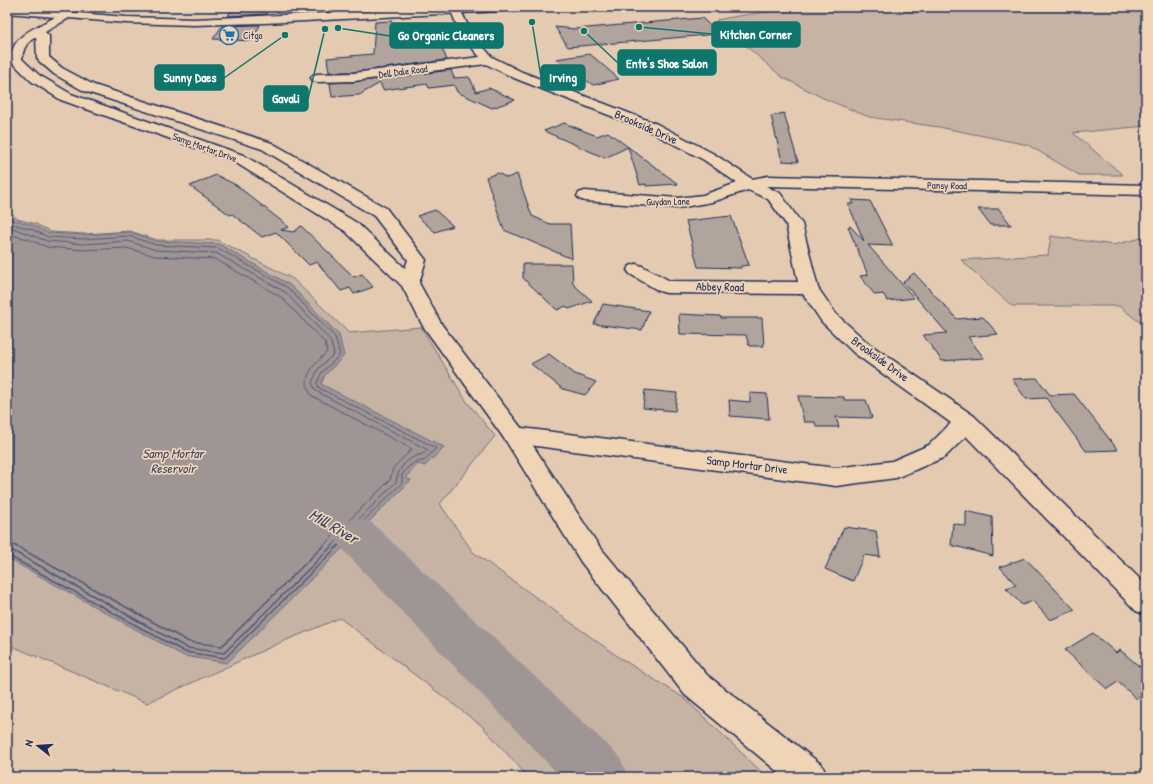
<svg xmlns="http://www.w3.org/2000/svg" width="1153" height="784" font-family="'Patrick Hand',sans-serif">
<rect width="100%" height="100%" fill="#e3cab1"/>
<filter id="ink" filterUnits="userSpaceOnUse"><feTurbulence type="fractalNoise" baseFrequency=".025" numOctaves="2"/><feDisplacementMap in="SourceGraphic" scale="8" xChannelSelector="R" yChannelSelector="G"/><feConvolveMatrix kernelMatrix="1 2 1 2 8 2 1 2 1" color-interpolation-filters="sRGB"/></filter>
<g filter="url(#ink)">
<path fill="#c6b3a4" stroke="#707181" d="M 827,7 L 879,7 L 915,13 L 931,7 L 1146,7 L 1146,126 L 1073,133 L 1123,175 L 1079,175 L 1028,145 L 939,127 L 869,117 L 823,98 L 782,77 L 716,20 L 750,14 Z
M 7,208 L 17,219 L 36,224 L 51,232 L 85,234 L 130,231 L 157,240 L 217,240 L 293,279 L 349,333 L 421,327 L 467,402 L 495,436 L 440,504 L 473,552 L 620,658 L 684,698 L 767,777 L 528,777 L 482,726 L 340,618 L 282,642 L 147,703 L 7,644 Z
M 1051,236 L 1113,245 L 1146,237 L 1146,327 L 1119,306 L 1012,306 L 961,260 L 1048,255 Z"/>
<path fill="#9f9595" stroke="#6a6c7f" d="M 7,213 L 14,220 L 33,225 L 48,233 L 83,235 L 130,232 L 156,241 L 219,244 L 290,285 L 339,335 L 344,356 L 325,375 L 321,384 L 444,447 L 425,466 L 418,464 L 405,478 L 411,480 L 227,663 L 184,656 L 7,558 Z"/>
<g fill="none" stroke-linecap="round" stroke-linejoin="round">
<path stroke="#505874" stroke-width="1" d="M 7,219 L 12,224 L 31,229 L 48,237 L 84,239 L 129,236 L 156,245 L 218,248 L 288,288 L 335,337 L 340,355 L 322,372 L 317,383 L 319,388 L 436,448 L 424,461 C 413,460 408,467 402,475 L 402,483 L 338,546
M 7,226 L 47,241 L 84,244 L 128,241 L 156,250 L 216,253 L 285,292 L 330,340 L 334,354 L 318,369 L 312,383 L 316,391 L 428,450 C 423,455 420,454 414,457 C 404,461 398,471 396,482 L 332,546
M 7,234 L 28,239 L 47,247 L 84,250 L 127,248 L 155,256 L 215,259 L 281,297 L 325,343 L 327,352 C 314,365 299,378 312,396 L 412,449 L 393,468 L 390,480 L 323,546
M 7,544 L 16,546"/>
<path stroke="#505874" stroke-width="1.5" d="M 12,545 L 16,546 L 189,642 L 222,646 L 324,545
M 7,550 L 13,551 L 187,648 L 224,653 L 333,545
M 7,555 L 185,652 L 225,658 L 339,545"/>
<path fill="#9f9595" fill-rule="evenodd" d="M 356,518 L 372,523 L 620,757 L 628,777 L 561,777 L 340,547 L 334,535 L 340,523 Z"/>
</g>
<path fill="#b1a49c" stroke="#1b2f5e" d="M 233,7 L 269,7 L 266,14 L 228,16 Z
M 702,18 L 719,34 L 568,47 L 555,27 L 575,29 Z
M 392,21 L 392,24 L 427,23 L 428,40 L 438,39 L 447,60 L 354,72 L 329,72 L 327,58 L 373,54 L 375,22 Z
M 260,25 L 252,41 L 213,39 L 222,26 Z
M 590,54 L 619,79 L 593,85 L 556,59 Z
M 451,70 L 454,78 L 468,77 L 470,78 L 476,92 L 489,88 L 515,100 L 492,108 L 457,92 L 454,85 L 429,88 L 427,84 L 383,90 L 380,83 L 359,95 L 332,97 L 330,83 L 354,82 Z
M 784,113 L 798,162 L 782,161 L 771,116 Z
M 564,123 L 597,136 L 608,132 L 678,184 L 646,186 L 646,184 L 640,185 L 628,147 L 605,158 L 544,131 Z
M 498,173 L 507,178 L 517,174 L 532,216 L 550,224 L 570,224 L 572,259 L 504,230 L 486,177 Z
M 216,175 L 236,185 L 289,227 L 281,230 L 294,232 L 301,226 L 354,277 L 362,274 L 373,287 L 354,294 L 350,288 L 341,291 L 317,262 L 309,265 L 276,232 L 262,237 L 232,214 L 230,215 L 190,186 Z
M 851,200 L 870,201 L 893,246 L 868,245 L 914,298 L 888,301 L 883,294 L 875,295 L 860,276 L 868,275 L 848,227 L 850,226 L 864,241 L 848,204 L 853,204 Z
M 978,209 L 999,209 L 1011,225 L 990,225 Z
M 435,210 L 453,226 L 435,232 L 417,216 Z
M 731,216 L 749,265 L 741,266 L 741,268 L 698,267 L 686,221 Z
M 523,264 L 572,264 L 573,284 L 592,301 L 569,309 L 566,306 L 557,310 L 523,278 Z
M 914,273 L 957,319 L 983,317 L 998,334 L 968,337 L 984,358 L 942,361 L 923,335 L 947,333 L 903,282 Z
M 603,304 L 649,311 L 642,330 L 594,324 Z
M 679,314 L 720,316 L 721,318 L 762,318 L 764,346 L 749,346 L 746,335 L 680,334 Z
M 549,354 L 575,374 L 596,382 L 585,395 L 563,389 L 531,364 Z
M 1037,378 L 1050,395 L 1074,394 L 1118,450 L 1086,451 L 1046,398 L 1026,399 L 1012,379 Z
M 645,390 L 677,393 L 675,411 L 643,408 Z
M 750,393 L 767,394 L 769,419 L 730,416 L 729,400 L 750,402 Z
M 798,396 L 844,397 L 844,400 L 866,400 L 872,418 L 836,417 L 839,427 L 816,427 L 815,422 L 804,422 Z
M 966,511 L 992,517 L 993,556 L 951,545 L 953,523 L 966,526 Z
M 844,527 L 876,531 L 880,557 L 864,555 L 853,581 L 825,569 Z
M 1025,558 L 1075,610 L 1050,620 L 1033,601 L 1022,605 L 1006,588 L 1016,585 L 1000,567 Z
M 1093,633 L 1116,653 L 1120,650 L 1146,672 L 1146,693 L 1137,699 L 1118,682 L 1107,689 L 1065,650 Z"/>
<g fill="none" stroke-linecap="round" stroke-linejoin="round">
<g stroke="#1b2f5e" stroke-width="3">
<path id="minor" d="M 456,8 L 460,9 L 472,34 L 492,57 L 522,72 L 657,124 L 714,154 L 752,179 L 768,176 L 1146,185 L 1146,195 L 766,186 L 780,193 L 802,224 L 818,288 L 836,314 L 868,343 L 974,416 L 1146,585 L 1146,615 L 1136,611 L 966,436 L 945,457 L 896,478 L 836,486 L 514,443 L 506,441 L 502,435 L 506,429 L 514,427 L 836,468 L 892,461 L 929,445 L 951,423 L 854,353 L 822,322 L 803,294 L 666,293 L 659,291 L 630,274 L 627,270 L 630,266 L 636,264 L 642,266 L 670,281 L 798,282 L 786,224 L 768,199 L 748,190 L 712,202 L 678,208 L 585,201 L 579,199 L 577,196 L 579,193 L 585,191 L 678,198 L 703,195 L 737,183 L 704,160 L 647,130 L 514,78 L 486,64 L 354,81 L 317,82 L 313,81 L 311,78 L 313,75 L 317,74 L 354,73 L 480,57 L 461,35 L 451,11 Z"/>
</g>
<g stroke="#1b2f5e" stroke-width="3">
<path id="major" d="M 7,7 L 126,17 L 194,19 L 456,7 L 523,7 L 518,10 L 265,23 L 194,25 L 126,23 L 69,18 L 45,32 L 49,36 L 49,57 L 62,68 L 94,85 L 272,143 L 386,208 L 426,260 L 419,283 L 442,325 L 522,429 L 599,546 L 707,675 L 822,765 L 827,777 L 784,777 L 685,695 L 581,562 L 506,441 L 423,326 L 402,286 L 345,231 L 233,161 L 61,100 L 31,81 L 10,60 C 13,34 34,29 55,17 L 7,13 ZM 36,37 L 37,58 L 39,61 L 54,74 L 84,91 L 262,149 L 374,216 L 408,260 L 405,268 L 357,223 L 243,155 L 71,94 L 39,75 L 22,59 C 23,48 27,42 36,37 Z"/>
</g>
<use href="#minor" fill="#f0d4b6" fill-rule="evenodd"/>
<use href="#major" fill="#f0d4b6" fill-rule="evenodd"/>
</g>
</g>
<defs>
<g id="supermarket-ring" transform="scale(1)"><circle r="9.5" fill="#f0d4b6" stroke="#1f6fb2" stroke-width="1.5"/><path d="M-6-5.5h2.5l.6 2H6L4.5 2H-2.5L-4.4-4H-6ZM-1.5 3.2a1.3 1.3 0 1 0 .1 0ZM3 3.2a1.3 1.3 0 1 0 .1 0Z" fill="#1f6fb2"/></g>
</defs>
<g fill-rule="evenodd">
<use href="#supermarket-ring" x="229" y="35"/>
</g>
<g text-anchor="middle" stroke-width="3.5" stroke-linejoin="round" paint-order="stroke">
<g font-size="10" fill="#1b2f5e" stroke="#f0d4b6" text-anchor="start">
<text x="243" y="39">Citgo</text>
</g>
<g font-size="10" fill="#1b2f5e" stroke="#f0d4b6">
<text transform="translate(403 71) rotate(-7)" y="4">Dell Dale Road</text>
<text transform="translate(205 147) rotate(20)" y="4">Samp Mortar Drive</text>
<text transform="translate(947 185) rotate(1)" y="4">Pansy Road</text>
<text transform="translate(668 201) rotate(-1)" y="4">Guydan Lane</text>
</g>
<g font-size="12" fill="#1b2f5e" stroke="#f0d4b6">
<text transform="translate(646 127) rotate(24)" y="4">Brookside Drive</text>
<text transform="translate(720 287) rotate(1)" y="4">Abbey Road</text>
<text transform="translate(880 359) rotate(36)" y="4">Brookside Drive</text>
<text transform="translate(747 465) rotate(7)" y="4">Samp Mortar Drive</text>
</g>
<g font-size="13" font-style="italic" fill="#354369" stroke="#f0d4b6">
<text x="173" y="458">Samp Mortar<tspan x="173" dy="15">Reservoir</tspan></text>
</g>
<g font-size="16" font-style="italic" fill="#354369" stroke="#f0d4b6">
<text transform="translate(334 526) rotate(30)" y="6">Mill River</text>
</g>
</g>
<path fill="none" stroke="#0f766e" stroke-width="1.5" d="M639 27L712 34M338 28L390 36M584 31L618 63M532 22L541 77M285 35L224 78M325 29L308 99"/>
<g fill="#0f766e" stroke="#f0d4b6" stroke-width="1.5">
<circle cx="639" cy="27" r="4"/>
<circle cx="338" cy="28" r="4"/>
<circle cx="584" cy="31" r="4"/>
<circle cx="532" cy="22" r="4"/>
<circle cx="285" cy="35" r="4"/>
<circle cx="325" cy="29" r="4"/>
</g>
<g fill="#0f766e" stroke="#0f766e" stroke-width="1.5">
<rect x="712" y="22" width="88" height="25" rx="4"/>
<rect x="390" y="23" width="113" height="25" rx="4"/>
<rect x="618" y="50" width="98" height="25" rx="4"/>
<rect x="541" y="65" width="44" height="25" rx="4"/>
<rect x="155" y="65" width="69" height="25" rx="4"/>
<rect x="264" y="86" width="44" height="25" rx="4"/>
</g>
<g font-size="13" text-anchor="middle" font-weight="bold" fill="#fff">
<text x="756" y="39">Kitchen Corner</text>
<text x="446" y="40">Go Organic Cleaners</text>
<text x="667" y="68">Ente's Shoe Salon</text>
<text x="563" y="82">Irving</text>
<text x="190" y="82">Sunny Daes</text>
<text x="286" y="103">Gavali</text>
</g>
<rect width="1153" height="784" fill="none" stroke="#f0d4b6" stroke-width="24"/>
<rect x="12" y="12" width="1129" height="760" fill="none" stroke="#1b2f5e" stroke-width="1.5" filter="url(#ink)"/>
<g transform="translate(38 746) rotate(287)" stroke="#f0d4b6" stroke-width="3" paint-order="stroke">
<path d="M0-3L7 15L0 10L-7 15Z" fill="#1b2f5e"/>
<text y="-6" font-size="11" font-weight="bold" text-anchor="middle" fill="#1b2f5e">N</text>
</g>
</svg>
